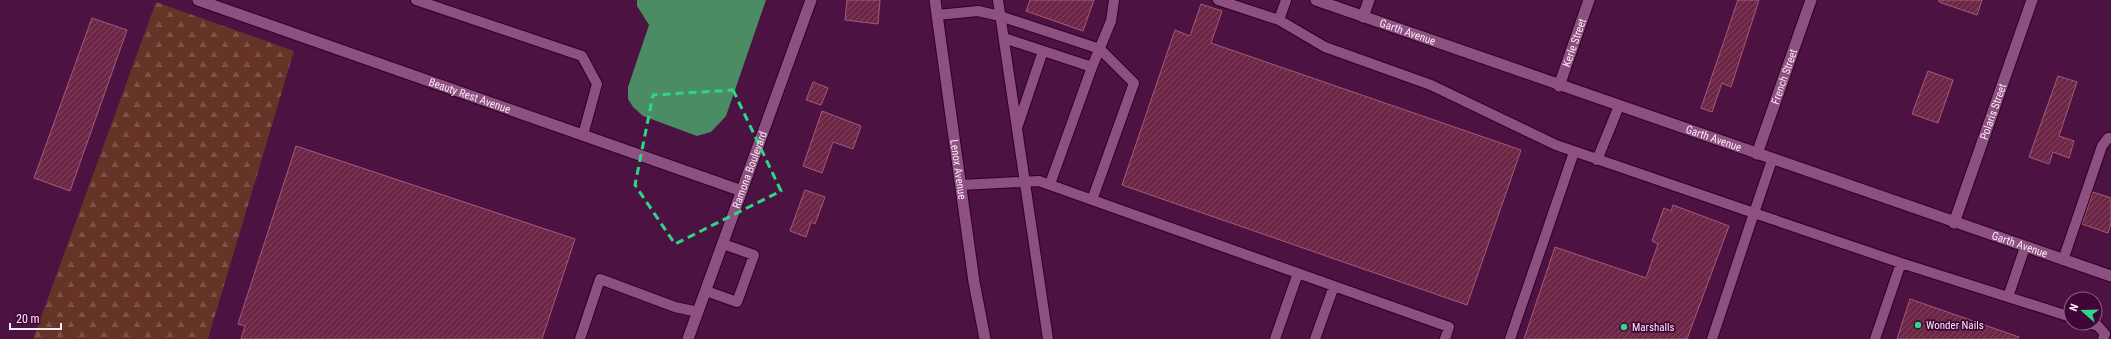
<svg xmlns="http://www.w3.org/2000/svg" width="2111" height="339" font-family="'Roboto Condensed',sans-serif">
<defs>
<pattern id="forest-firs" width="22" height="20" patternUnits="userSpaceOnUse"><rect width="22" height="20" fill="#653427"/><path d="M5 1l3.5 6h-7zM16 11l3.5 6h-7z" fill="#7c5247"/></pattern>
<pattern id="building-hatch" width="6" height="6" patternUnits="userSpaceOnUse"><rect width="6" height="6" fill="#6d2646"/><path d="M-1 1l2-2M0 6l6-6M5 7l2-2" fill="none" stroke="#834661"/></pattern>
</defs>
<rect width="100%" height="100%" fill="#4c1242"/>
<path fill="url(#forest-firs)" d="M 156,2 L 294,51 L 208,339 L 33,339 Z"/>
<path fill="#4b8c65" d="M 637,0 L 766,0 L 726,116 L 711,132 L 697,136 L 643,116 L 633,107 L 628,99 L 628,87 L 649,25 L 637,6 Z"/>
<path fill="url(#building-hatch)" stroke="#a65a78" d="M 847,0 L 880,0 L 878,24 L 845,20 Z
M 1030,0 L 1094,0 L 1083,31 L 1026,11 Z
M 1738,0 L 1759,0 L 1731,87 L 1722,83 L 1712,112 L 1701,108 Z
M 1939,0 L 1982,0 L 1977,15 L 1939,2 Z
M 1201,4 L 1222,11 L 1211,43 L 1521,150 L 1467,305 L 1122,185 L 1175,30 L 1190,36 Z
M 92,18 L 127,30 L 70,191 L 34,178 Z
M 1928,71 L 1953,80 L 1938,123 L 1912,114 Z
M 2058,76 L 2077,82 L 2059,136 L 2074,141 L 2069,158 L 2053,152 L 2049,164 L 2029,157 Z
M 813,82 L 828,88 L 821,105 L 806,100 Z
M 822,111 L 861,126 L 853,149 L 833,142 L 822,173 L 803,166 Z
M 296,146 L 575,239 L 542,339 L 241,339 L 245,326 L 238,324 Z
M 805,190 L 825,197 L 815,224 L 811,222 L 806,237 L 790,231 Z
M 2093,192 L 2111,198 L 2111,224 L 2108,233 L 2082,224 Z
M 1673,205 L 1729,226 L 1687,339 L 1524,339 L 1555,247 L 1646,278 L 1658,244 L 1652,241 L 1664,208 L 1671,211 Z
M 1910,299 L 2019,337 L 2018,339 L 1897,339 Z"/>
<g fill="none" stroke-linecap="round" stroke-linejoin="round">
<g stroke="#2b0225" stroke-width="12">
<path id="service" d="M 416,0 L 582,56 L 597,84 L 583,135
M 998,0 L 1048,339
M 1218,0 L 1279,20 L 1325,47 L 1431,85 L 1556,145 L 1754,213 L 1712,339
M 937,15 L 978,11 L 1000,16 L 1100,49 L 1134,83 L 1092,200
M 1279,20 L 1286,0
M 1004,38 L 1092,67
M 1018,125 L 1043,51
M 1597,160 L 1619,106
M 1772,160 L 1754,213 L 1901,263 L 2071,317
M 1050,184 L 1092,67 L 1111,21 L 1114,0
M 961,185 L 1039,181 L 1449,327 L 1445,339
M 2063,260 L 2102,146 L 2108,138 L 2111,138
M 706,291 L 737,302 L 754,255 L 723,244
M 2008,297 L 2025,247
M 2089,323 L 2098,326 L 2105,334 L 2103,339
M 580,339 L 600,279 L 675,307 L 698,312
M 1275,339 L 1298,273
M 1315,339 L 1334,286
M 1510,339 L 1574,152
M 1875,339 L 1901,263"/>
</g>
<g stroke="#2b0225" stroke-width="13">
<g id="minor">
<path id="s1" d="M 198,0 L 742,191"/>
<path id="s2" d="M 1316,0 L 2111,276"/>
<path d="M 1363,17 L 1369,0"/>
<path id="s3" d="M 1559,86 L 1589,0"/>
<path id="s4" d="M 1757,154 L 1811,0"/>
<path id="s5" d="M 1954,223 L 2032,0"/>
</g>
</g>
<g stroke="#2b0225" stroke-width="13">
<g id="tertiary">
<path id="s6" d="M 688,339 L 811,0"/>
</g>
</g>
<g stroke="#2b0225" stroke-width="13">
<g id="secondary">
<path id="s7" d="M 935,0 L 974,282 L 985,339"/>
</g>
</g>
<use href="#service" stroke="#8e5080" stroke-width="10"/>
<use href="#minor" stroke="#8e5080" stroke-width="11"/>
<use href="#tertiary" stroke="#8e5080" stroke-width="11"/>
<use href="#secondary" stroke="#8e5080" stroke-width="11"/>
</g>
<path fill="none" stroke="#2cd884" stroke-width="3" stroke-dasharray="8 5" stroke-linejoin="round" d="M 733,90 L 781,191 L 675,244 L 635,185 L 653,95 Z"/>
<g fill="#2cd884" stroke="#410638" stroke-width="1.5">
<circle cx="1918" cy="325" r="4"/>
<circle cx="1624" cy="327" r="4"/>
</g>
<g text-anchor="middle" stroke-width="3.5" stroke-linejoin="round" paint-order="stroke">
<g font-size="11" fill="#fbecf7" stroke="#410638">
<text dy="4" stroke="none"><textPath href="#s2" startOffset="97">Garth Avenue</textPath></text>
<text dy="4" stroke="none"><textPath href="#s3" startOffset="46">Kerle Street</textPath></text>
<text dy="4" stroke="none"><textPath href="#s4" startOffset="82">French Street</textPath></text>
<text dy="4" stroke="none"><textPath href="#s1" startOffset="288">Beauty Rest Avenue</textPath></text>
<text dy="4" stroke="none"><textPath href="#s5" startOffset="118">Polaris Street</textPath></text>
<text dy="4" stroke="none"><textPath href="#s2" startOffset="421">Garth Avenue</textPath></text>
<text dy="4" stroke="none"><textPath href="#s6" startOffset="180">Ramona Boulevard</textPath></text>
<text dy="4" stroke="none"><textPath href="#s7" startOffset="171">Lenox Avenue</textPath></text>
<text dy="4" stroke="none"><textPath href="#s2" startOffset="745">Garth Avenue</textPath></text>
</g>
<g font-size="11" fill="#fbecf7" stroke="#410638" text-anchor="start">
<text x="1926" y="329">Wonder Nails</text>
<text x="1632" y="331">Marshalls</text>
</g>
</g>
<g transform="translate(2083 311) rotate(290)"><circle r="19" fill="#410638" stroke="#8b6284"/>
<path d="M0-3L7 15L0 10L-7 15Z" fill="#2cd884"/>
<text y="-6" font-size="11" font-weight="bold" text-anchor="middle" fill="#fbecf7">N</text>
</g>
<path d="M10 323v6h51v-6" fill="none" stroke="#fbecf7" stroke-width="2"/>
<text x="16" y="323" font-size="12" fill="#fbecf7" stroke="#410638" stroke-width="3" paint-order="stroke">20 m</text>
</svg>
